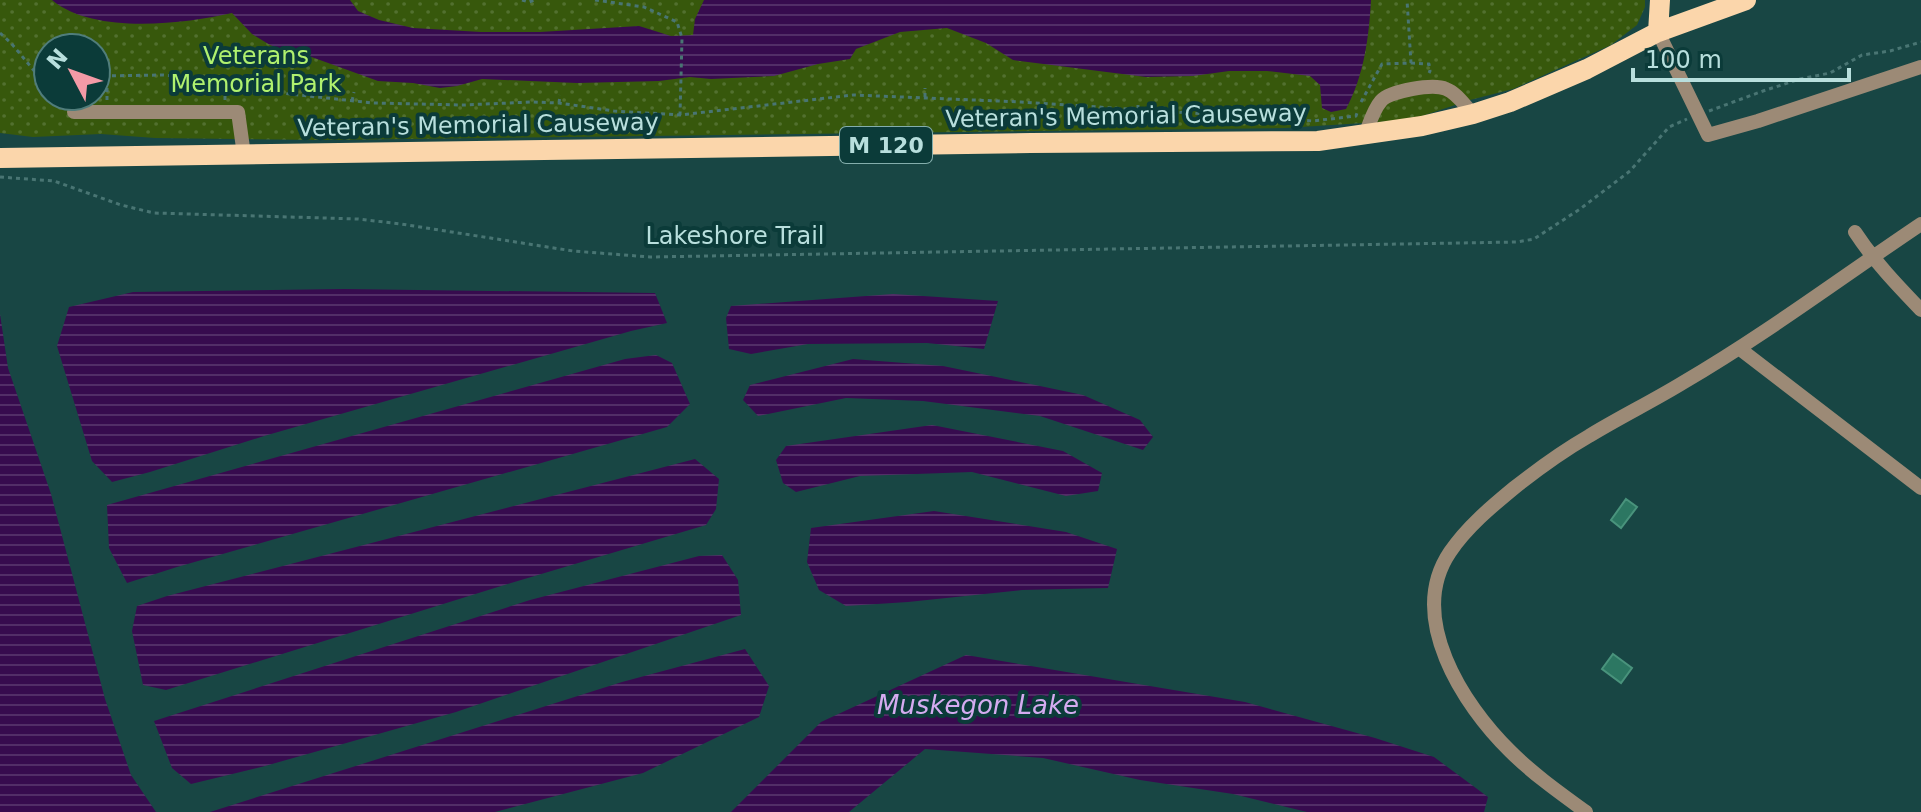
<svg xmlns="http://www.w3.org/2000/svg" width="1921" height="812" font-family="'DejaVu Sans',sans-serif">
<defs>
<pattern id="park-dots" width="8" height="8" patternUnits="userSpaceOnUse" patternTransform="scale(2)"><rect width="8" height="8" fill="#37580c"/><path d="M2 2h.1M6 6h.1" fill="none" stroke="#52702f" stroke-width="1.8" stroke-linecap="round"/></pattern>
<pattern id="water-rules" width="6" height="5" patternUnits="userSpaceOnUse" patternTransform="scale(2)"><rect width="6" height="5" fill="#370b4e"/><path d="M0 2.5h6" fill="none" stroke="#522e67"/></pattern>
</defs>
<rect width="100%" height="100%" fill="#184644"/>
<path fill="url(#park-dots)" fill-rule="evenodd" d="M 0,0 L 1645,0 L 1645,7 L 1637,25 L 1611,45 L 1513,89 L 1470,100 L 1410,120 L 1285,128 L 323,140 L 155,138 L 101,134 L 33,137 L 0,133 ZM 48,48 L 96,48 L 96,96 L 48,96 Z"/>
<path fill="url(#water-rules)" d="M 52,0 L 350,0 L 358,11 L 379,20 L 413,28 L 481,32 L 540,32 L 639,26 L 671,36 L 693,35 L 695,19 L 704,0 L 1371,0 C 1369,37 1364,76 1346,109 L 1331,112 L 1322,108 L 1320,85 L 1310,76 L 1267,71 L 1229,71 L 1193,76 L 1146,77 L 1013,60 L 986,43 L 947,28 L 900,32 L 856,49 L 850,59 L 818,64 L 774,76 L 711,79 L 690,77 L 659,81 L 577,83 L 482,79 L 457,86 L 440,88 L 413,83 L 378,81 L 306,55 L 288,52 L 270,45 L 252,34 L 232,13 C 183,24 94,35 52,0 Z
M 344,289 L 655,293 L 667,323 L 631,331 L 264,436 L 150,472 L 112,482 L 92,461 L 57,346 L 69,307 L 133,292 Z
M 893,294 L 998,301 L 984,349 L 927,343 L 808,344 L 751,354 L 729,349 L 726,318 L 731,306 Z
M 0,314 L 8,368 L 51,494 L 105,699 L 131,775 L 156,812 L 0,812 Z
M 656,355 L 672,363 L 690,404 L 667,427 L 177,567 L 127,583 L 109,548 L 107,505 L 625,359 Z
M 853,359 L 943,366 L 1083,395 L 1140,420 L 1153,437 L 1143,450 L 1040,416 L 923,401 L 846,398 L 758,416 L 743,400 L 750,385 Z
M 932,425 L 1063,451 L 1102,473 L 1098,491 L 1066,496 L 972,472 L 860,476 L 796,492 L 783,483 L 776,460 L 786,446 Z
M 695,459 L 719,479 L 716,509 L 706,525 L 511,583 L 166,690 L 143,685 L 132,631 L 137,606 L 167,596 Z
M 934,511 L 1066,532 L 1117,549 L 1108,588 L 1022,590 L 908,602 L 846,606 L 819,590 L 807,562 L 811,528 Z
M 722,555 L 738,580 L 741,615 L 456,712 L 265,766 L 191,784 L 172,768 L 154,721 L 530,600 L 699,556 Z
M 745,649 L 769,686 L 759,717 L 643,773 L 495,812 L 210,812 L 622,682 Z
M 966,655 L 1245,702 L 1375,738 L 1434,757 L 1488,797 L 1484,812 L 1307,812 L 1233,794 L 1140,780 L 1043,758 L 925,749 L 849,812 L 731,812 L 821,722 Z"/>
<path fill="#2c7762" stroke="#49937c" stroke-width="2" d="M 1626,499 L 1637,507 L 1621,528 L 1611,520 Z
M 1613,654 L 1632,668 L 1621,683 L 1602,669 Z"/>
<g fill="none" stroke-linecap="round" stroke-linejoin="round">
<path stroke="#497573" stroke-width="3" stroke-dasharray="4 4" stroke-linecap="butt" d="M 522,0 L 529,2 L 534,0
M 595,0 L 644,7 L 677,22 L 682,38 L 680,115
M 0,33 L 11,43 L 36,73 L 48,76
M 1411,63 L 1429,64 L 1430,71 L 1429,73
M 96,76 L 163,75 L 202,78 L 262,91 L 373,103 L 463,105 L 532,102 L 559,103 L 614,111 L 680,115 L 853,95 L 1021,102 L 1313,121 L 1356,116 L 1357,113
M 925,97 L 925,88
M 107,100 L 107,76
M 225,100 L 225,84
M 352,101 L 354,92
M 1361,102 L 1382,64 L 1411,63 L 1407,0
M 559,103 L 560,95
M 1138,109 L 1138,101
M 1709,111 L 1763,91 L 1800,79 L 1830,73 L 1862,55 L 1890,51 L 1921,42
M 0,177 L 54,181 L 121,205 L 154,213 L 358,219 L 401,224 L 573,251 L 650,257 L 1517,242 L 1534,239 L 1580,209 L 1630,171 L 1669,127 L 1687,119"/>
<path stroke="#9c8a76" stroke-width="14" d="M 1658,32 L 1708,135 L 1758,121 L 1921,67
M 74,112 L 238,112 L 244,155
M 1365,135 C 1369,125 1373,110 1381,101 C 1390,91 1433,83 1446,89 C 1457,93 1465,106 1473,114
M 1855,232 C 1874,261 1897,285 1921,310
M 1740,349 L 1921,488
M 1586,812 C 1560,793 1533,774 1510,751 C 1463,705 1406,617 1450,552 C 1467,527 1491,507 1514,488 C 1538,469 1563,451 1589,436 C 1620,417 1653,401 1684,382 C 1766,334 1842,277 1921,224"/>
<path stroke="#fbd6ab" stroke-width="20" d="M 1658,32 L 1660,0
M 0,158 L 1031,143 L 1318,141 L 1422,126 L 1473,114 L 1510,102 L 1587,69 L 1658,32 L 1746,0"/>
</g>
<g text-anchor="middle" stroke-width="8" stroke-linejoin="round" paint-order="stroke">
<rect fill="#0b3b39" stroke="#84aeac" stroke-width="2" x="840" y="127" width="92" height="36" rx="6"/>
<g font-size="22" font-weight="bold" fill="#b8dfdd">
<text x="886" y="153">M 120</text>
</g>
<g font-size="24" fill="#b0f16e" stroke="#0b3b39">
<text x="256" y="64">Veterans<tspan x="256" dy="28">Memorial Park</tspan></text>
</g>
<g font-size="24" fill="#b8dfdd" stroke="#0b3b39">
<text transform="translate(1126 116) rotate(-1)" y="8">Veteran's Memorial Causeway</text>
<text transform="translate(478 125) rotate(-1)" y="8">Veteran's Memorial Causeway</text>
<text x="735" y="244">Lakeshore Trail</text>
</g>
<g font-size="26" font-style="italic" fill="#d4abf0" stroke="#0b3b39">
<text x="978" y="714">Muskegon Lake</text>
</g>
</g>
<g transform="translate(72 72) rotate(311)"><circle r="38" fill="#0b3b39" stroke="#507d7b" stroke-width="2"/>
<path d="M0-6L14 30L0 20L-14 30Z" fill="#f49aa6"/>
<text y="-12" font-size="22" font-weight="bold" text-anchor="middle" fill="#b8dfdd">N</text>
</g>
<path d="M1633 68v12h216v-12" fill="none" stroke="#b8dfdd" stroke-width="4"/>
<text x="1645" y="68" font-size="24" fill="#b8dfdd" stroke="#0b3b39" stroke-width="6" paint-order="stroke">100 m</text>
</svg>
